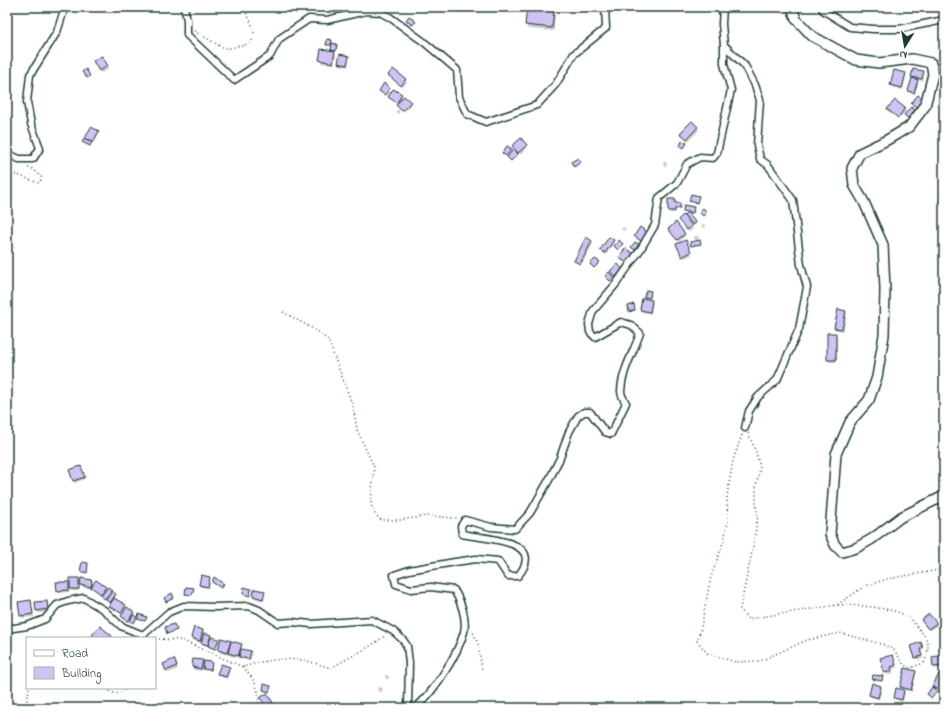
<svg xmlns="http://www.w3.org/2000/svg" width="951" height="715" font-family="'Indie Flower',sans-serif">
<rect width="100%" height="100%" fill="#fff"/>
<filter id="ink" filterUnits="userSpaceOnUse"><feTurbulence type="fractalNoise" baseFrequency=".025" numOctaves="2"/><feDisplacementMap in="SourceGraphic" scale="8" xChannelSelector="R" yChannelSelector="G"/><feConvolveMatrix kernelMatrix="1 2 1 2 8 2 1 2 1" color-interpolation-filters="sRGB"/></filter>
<g filter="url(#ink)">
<path fill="#0003" d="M 528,8 L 553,11 L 555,14 L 554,31 L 528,29 L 526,25 Z
M 337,45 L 336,51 L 333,50 L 336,54 L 334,64 L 322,63 L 320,60 L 322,50 L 334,52 L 332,50 Z
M 102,57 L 108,69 L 101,73 L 94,61 Z
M 348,57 L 349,59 L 348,67 L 340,65 L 339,63 Z
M 923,72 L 924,74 L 923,81 L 916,80 L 918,83 L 915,94 L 910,93 L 909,91 L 914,80 L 912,77 Z
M 905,74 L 906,76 L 903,90 L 892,87 L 891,85 Z
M 389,75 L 405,80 L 407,82 L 403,87 Z
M 394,90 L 401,95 L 411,105 L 404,112 L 398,107 L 398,104 L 389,97 Z
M 895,101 L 906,111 L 899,119 L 888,109 Z
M 396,110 L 399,110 L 399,114 L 396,113 Z
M 692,122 L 699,130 L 688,141 L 683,135 Z
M 98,132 L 99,134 L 94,143 L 92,142 L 90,146 L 84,143 L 89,141 L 86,138 Z
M 526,146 L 527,148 L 520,155 L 514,149 Z
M 664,161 L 667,163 L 666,167 L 663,166 Z
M 669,200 L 674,200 L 676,204 L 679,204 L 681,210 L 676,210 L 676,213 L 670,213 L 669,211 Z
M 683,217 L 693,229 L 689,232 L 680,222 Z
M 704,224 L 706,227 L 703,228 L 701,225 Z
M 624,227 L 626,229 L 623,231 L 621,228 Z
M 670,231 L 684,234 L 685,236 L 679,242 Z
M 694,236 L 698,236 L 699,239 L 695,240 Z
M 591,241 L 593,244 L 582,264 L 576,260 Z
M 613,241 L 614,243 L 606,255 L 602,252 L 601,250 Z
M 685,241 L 692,255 L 684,258 L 678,245 Z
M 622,271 L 616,279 L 611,272 Z
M 652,301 L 653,303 L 651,314 L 642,312 L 641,310 Z
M 845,312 L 847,314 L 843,331 L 837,330 L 835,327 Z
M 836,334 L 837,336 L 837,362 L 829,362 L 828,359 Z
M 82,470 L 85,479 L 75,483 L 73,480 Z
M 209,578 L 210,581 L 209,588 L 201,587 L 200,585 Z
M 78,579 L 81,584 L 91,581 L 93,583 L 92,589 L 82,587 L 80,583 L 79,591 L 72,591 L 69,587 L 70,592 L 59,593 L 58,591 L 68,583 L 71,587 Z
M 92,587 L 105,587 L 107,590 L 111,590 L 116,596 L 114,599 L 125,606 L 127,609 L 134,612 L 135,615 L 134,617 L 136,618 L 134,623 L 130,622 L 130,623 L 123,619 L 122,616 L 123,615 L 112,608 L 110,606 L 111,604 Z
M 264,592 L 265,594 L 264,601 L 255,598 L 254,596 Z
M 31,601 L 34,617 L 22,618 L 21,616 Z
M 46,602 L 49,612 L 39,613 L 37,611 Z
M 924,623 L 936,624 L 937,626 L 930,631 Z
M 195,629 L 203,631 L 204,634 L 218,640 L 219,642 L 216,650 L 193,640 L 192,638 Z
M 222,639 L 241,645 L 242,647 L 241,650 L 250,652 L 252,654 L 250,661 L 241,659 L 240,656 L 239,658 L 220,653 L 219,650 Z
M 913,646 L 922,646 L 923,650 L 920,651 L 923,658 L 918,660 Z
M 893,656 L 897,668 L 892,669 L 893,674 L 887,675 L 882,658 Z
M 944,656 L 944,668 L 936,669 L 934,667 Z
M 174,660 L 178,669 L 168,673 L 164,665 Z
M 194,660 L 202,661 L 204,665 L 212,663 L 211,671 L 204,670 L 203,667 L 202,671 L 194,670 L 193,667 Z
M 229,668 L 230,670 L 227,679 L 219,676 L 218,674 Z
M 915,672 L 916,674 L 912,692 L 903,689 L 905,693 L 903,701 L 897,700 L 895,698 L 903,691 L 901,687 Z
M 385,675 L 388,675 L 389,679 L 386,679 Z
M 944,678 L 944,693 L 935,689 L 934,687 Z
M 382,687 L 383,691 L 378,692 L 377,688 Z
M 881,687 L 882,689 L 879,699 L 871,697 L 870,695 Z
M 263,701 L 273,703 L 274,705 L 268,708 Z"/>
<path fill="#d0c3f4" stroke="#1f3d34" d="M 527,7 L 554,10 L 552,28 L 525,25 Z
M 409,16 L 416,22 L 412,25 L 406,20 Z
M 327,39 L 332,40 L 331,45 L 326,45 Z
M 332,43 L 337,44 L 336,51 L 331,50 Z
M 321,49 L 335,51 L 333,63 L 319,60 Z
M 340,54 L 349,56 L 347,65 L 338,63 Z
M 102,56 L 108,66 L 99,71 L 93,61 Z
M 86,69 L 90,76 L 87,78 L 82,72 Z
M 393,69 L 406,79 L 401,86 L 388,75 Z
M 913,69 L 924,71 L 922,79 L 911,77 Z
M 894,70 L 906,73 L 902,88 L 890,85 Z
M 912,78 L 918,80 L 914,93 L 908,91 Z
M 384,83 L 390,88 L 385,95 L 379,91 Z
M 393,89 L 402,94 L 397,103 L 388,97 Z
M 918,95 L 923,99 L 916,107 L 911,103 Z
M 404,96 L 411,102 L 402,111 L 396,105 Z
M 895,100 L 905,108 L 898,118 L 887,109 Z
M 911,107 L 915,110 L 908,118 L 904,115 Z
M 692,121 L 698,127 L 687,139 L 680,133 Z
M 91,127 L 99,131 L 93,142 L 85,138 Z
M 84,138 L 92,142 L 90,146 L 82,142 Z
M 521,138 L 527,145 L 518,153 L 512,146 Z
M 682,141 L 687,143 L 684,148 L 680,146 Z
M 507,146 L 512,149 L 506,156 L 502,153 Z
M 513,150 L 518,154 L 511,161 L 507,157 Z
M 578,158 L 581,162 L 574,167 L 571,162 Z
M 691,194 L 699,196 L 697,203 L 689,201 Z
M 668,199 L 675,199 L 675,203 L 680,203 L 680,208 L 675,208 L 675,211 L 668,211 Z
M 684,205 L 694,207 L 693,213 L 683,211 Z
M 703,208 L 707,212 L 703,216 L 699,212 Z
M 687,212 L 696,223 L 693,225 L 684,215 Z
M 683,215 L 692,226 L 687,230 L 678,220 Z
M 676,222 L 685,234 L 677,240 L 668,229 Z
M 640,227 L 648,233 L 641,241 L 634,236 Z
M 586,237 L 592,241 L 580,264 L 574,261 Z
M 609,237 L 614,240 L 605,253 L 600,250 Z
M 619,240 L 623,244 L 618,250 L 614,246 Z
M 686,240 L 691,252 L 682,257 L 676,244 Z
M 700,240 L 701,244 L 691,246 L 690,242 Z
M 635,242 L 640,245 L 636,251 L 631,247 Z
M 625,248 L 634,254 L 627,263 L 619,258 Z
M 595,259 L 600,262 L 594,268 L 590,264 Z
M 618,264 L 623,270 L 615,277 L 610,271 Z
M 609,272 L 614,278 L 610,281 L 605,276 Z
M 646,290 L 651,291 L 650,298 L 644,297 Z
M 642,298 L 652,300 L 650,312 L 640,310 Z
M 634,304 L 635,310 L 629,312 L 628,306 Z
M 838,309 L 846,311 L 842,329 L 834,328 Z
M 827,333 L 836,333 L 836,360 L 827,360 Z
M 81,466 L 85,477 L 73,481 L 69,470 Z
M 82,562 L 88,563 L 87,573 L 80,571 Z
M 201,575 L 210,577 L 208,587 L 199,585 Z
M 214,577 L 224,584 L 221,588 L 212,582 Z
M 70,578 L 79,578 L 79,589 L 70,589 Z
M 81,578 L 92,580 L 91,587 L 80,585 Z
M 96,580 L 106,587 L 101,594 L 91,587 Z
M 56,582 L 69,582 L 69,590 L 57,591 Z
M 108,587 L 112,590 L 105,599 L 101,596 Z
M 186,587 L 194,588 L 192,595 L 185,594 Z
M 244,587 L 251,589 L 250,596 L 243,594 Z
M 254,589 L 265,591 L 263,599 L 253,596 Z
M 112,591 L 116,594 L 110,603 L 106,600 Z
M 172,593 L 174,598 L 166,602 L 164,598 Z
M 114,598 L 126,605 L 121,613 L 109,606 Z
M 31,600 L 33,614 L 20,616 L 18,602 Z
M 47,601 L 48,609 L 36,611 L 35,602 Z
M 127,607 L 134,612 L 128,621 L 121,616 Z
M 139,614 L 147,617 L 145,621 L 137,619 Z
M 929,614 L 937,623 L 928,629 L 921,620 Z
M 133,615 L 137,617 L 134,623 L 130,621 Z
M 174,624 L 177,630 L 167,634 L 165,627 Z
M 100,626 L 112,636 L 111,638 L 95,638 L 92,635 Z
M 194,627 L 203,630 L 200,641 L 191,638 Z
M 204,633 L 211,635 L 208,645 L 201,643 Z
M 211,637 L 219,639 L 215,649 L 208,646 Z
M 221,638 L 231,641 L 227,653 L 218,650 Z
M 231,641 L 242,644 L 238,656 L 228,653 Z
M 921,642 L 923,648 L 920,649 L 922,656 L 915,658 L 911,646 Z
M 241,649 L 251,651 L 249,659 L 239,657 Z
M 893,655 L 896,665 L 891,667 L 892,671 L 884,673 L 880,658 Z
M 944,655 L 944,666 L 933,667 L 932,657 Z
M 174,659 L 177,666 L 166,671 L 163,664 Z
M 193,659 L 203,660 L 201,669 L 192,667 Z
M 204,661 L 212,662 L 211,670 L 203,669 Z
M 221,664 L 230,667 L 226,677 L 217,674 Z
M 905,668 L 916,671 L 911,690 L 900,687 Z
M 939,674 L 944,677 L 944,692 L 932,687 Z
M 873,675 L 883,676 L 882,681 L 872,679 Z
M 872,683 L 881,686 L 878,698 L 869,695 Z
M 264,684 L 271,686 L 269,692 L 263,690 Z
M 932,687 L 937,691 L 932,698 L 927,694 Z
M 896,688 L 904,690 L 902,700 L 894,698 Z
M 267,693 L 273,703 L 267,707 L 260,698 Z
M 879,704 L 880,708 L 861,708 Z"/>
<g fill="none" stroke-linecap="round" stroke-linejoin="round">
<g stroke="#1f3d34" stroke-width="9">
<path id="street" d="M 184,7 L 187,20 L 187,35 L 234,80 L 270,56 L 279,39 L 309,19 L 327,20 L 366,11 L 380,12 L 391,18 L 424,42 L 457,70 L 459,97 L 467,114 L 486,122 L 537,105 L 556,84 L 574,54 L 606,28 L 605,7
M 822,7 L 823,10 L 829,14 L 850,27 L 873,29 L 899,29 L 944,20
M 724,45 L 745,66 L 755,85 L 760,100 L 757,145 L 760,159 L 768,165 L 793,200 L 801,265 L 807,287 L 799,329 L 777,380 L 758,397 L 749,411 L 745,428
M 7,153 L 19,159 L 33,159 L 40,148 L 31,124 L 27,102 L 30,75 L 57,32 L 65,7
M 944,199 L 944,201
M 7,629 L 27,626 L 45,619 L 57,605 L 68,601 L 84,598 L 104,610 L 121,626 L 143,635 L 169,612 L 184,606 L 215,607 L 249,606 L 259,610 L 278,623 L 292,622 L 311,624 L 372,620 L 393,631 L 403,640 L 407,646 L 409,663 L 408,707 L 411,708
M 415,708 C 433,694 458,654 464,632 C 467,619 461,601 454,590 L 431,587 L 411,589 L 396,584 L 394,575 L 409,570 L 455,562 L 476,559 L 498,561 L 508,576 L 518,576 C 548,539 484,539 462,534 L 461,526 L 465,520 L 491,527 L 515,529 L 530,513 L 549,480 L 560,458 L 569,432 L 578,416 L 584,412 L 590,412 L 605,432 L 611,434 L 626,403 C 624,400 621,395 621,391 C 622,370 634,352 640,333 L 631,325 L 621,322 L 595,337 L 590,332 L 589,324 L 593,311 L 616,284 L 640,250 L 655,225 L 659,198 L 677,183 L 687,164 L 700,157 L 713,158 L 717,153 L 731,90 L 724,64 L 724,45 L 722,24 L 723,7"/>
</g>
<g stroke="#1f3d34" stroke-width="12">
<path id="secondary" d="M 792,7 L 796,19 L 812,36 L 856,60 L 879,63 L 912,59 L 931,63 L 933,74 L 925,106 L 909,127 L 887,140 L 860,153 L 852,168 L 854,185 L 864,202 L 883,245 L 885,289 L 884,335 L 877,377 L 869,400 L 850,422 L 836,454 L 830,534 L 835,545 L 842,552 L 856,548 L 872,539 L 901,517 L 944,496"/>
</g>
<path stroke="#1f3d34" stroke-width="1.5" stroke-dasharray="1 3" stroke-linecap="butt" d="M 194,31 C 200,34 221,47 224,48 C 229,49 236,46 240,46 C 265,43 250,20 243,7
M 7,174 C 18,173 28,180 39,183 L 42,178 L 33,169 L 26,167
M 283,312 L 317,331 L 328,340 L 353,406 L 357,430 L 374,467 L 371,504 L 374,513 L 381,520 L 401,520 L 426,516 L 457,518
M 748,433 L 756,452 L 760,468 L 756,486 L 756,506 L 758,514 L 754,542 L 740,609 L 748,619 L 837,605 L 865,586 L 887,579 L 944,569
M 742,435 L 733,460 L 727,496 L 728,522 L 724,540 L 711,577 L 700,632 L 697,641 L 707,653 L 735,662 L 760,661 L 807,640 L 840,633 L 885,645 L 894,650 L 904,665 L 910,668 L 924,663 C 930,647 930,640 917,627 C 914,624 911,619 907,616 C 890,607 856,605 837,605
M 472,629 L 478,644 L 482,671
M 155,639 L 181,640 L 243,667 L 260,662 L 283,659 L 304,660 L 331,668 C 349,657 370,648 386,635
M 243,667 C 249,674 256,682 258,692 C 259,697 258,703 259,708
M 29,688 L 27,701 L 30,708
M 102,688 L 116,694 L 129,688"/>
<use href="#street" stroke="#fff" stroke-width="6"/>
<use href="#secondary" stroke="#fff" stroke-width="9"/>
</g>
</g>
<rect width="951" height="715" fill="none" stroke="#fff" stroke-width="24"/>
<rect x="12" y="12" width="927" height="691" fill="none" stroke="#1f3d34" stroke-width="1.5" filter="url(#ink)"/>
<rect x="26" y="637" width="130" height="52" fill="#ffffff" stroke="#a5b1ae"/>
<rect x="34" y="650" width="20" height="6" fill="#ffffff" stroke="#a5b1ae"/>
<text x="62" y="657" font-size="12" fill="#1f3d34">Road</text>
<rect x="34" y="667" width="20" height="12" fill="#d0c3f4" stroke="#a5b1ae"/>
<text x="62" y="677" font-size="12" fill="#1f3d34">Building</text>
<g transform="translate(905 46) rotate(191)" stroke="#ffffff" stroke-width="3" paint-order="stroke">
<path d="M0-3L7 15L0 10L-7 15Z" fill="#1f3d34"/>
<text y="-6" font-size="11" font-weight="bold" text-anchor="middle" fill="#1f3d34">N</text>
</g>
</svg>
